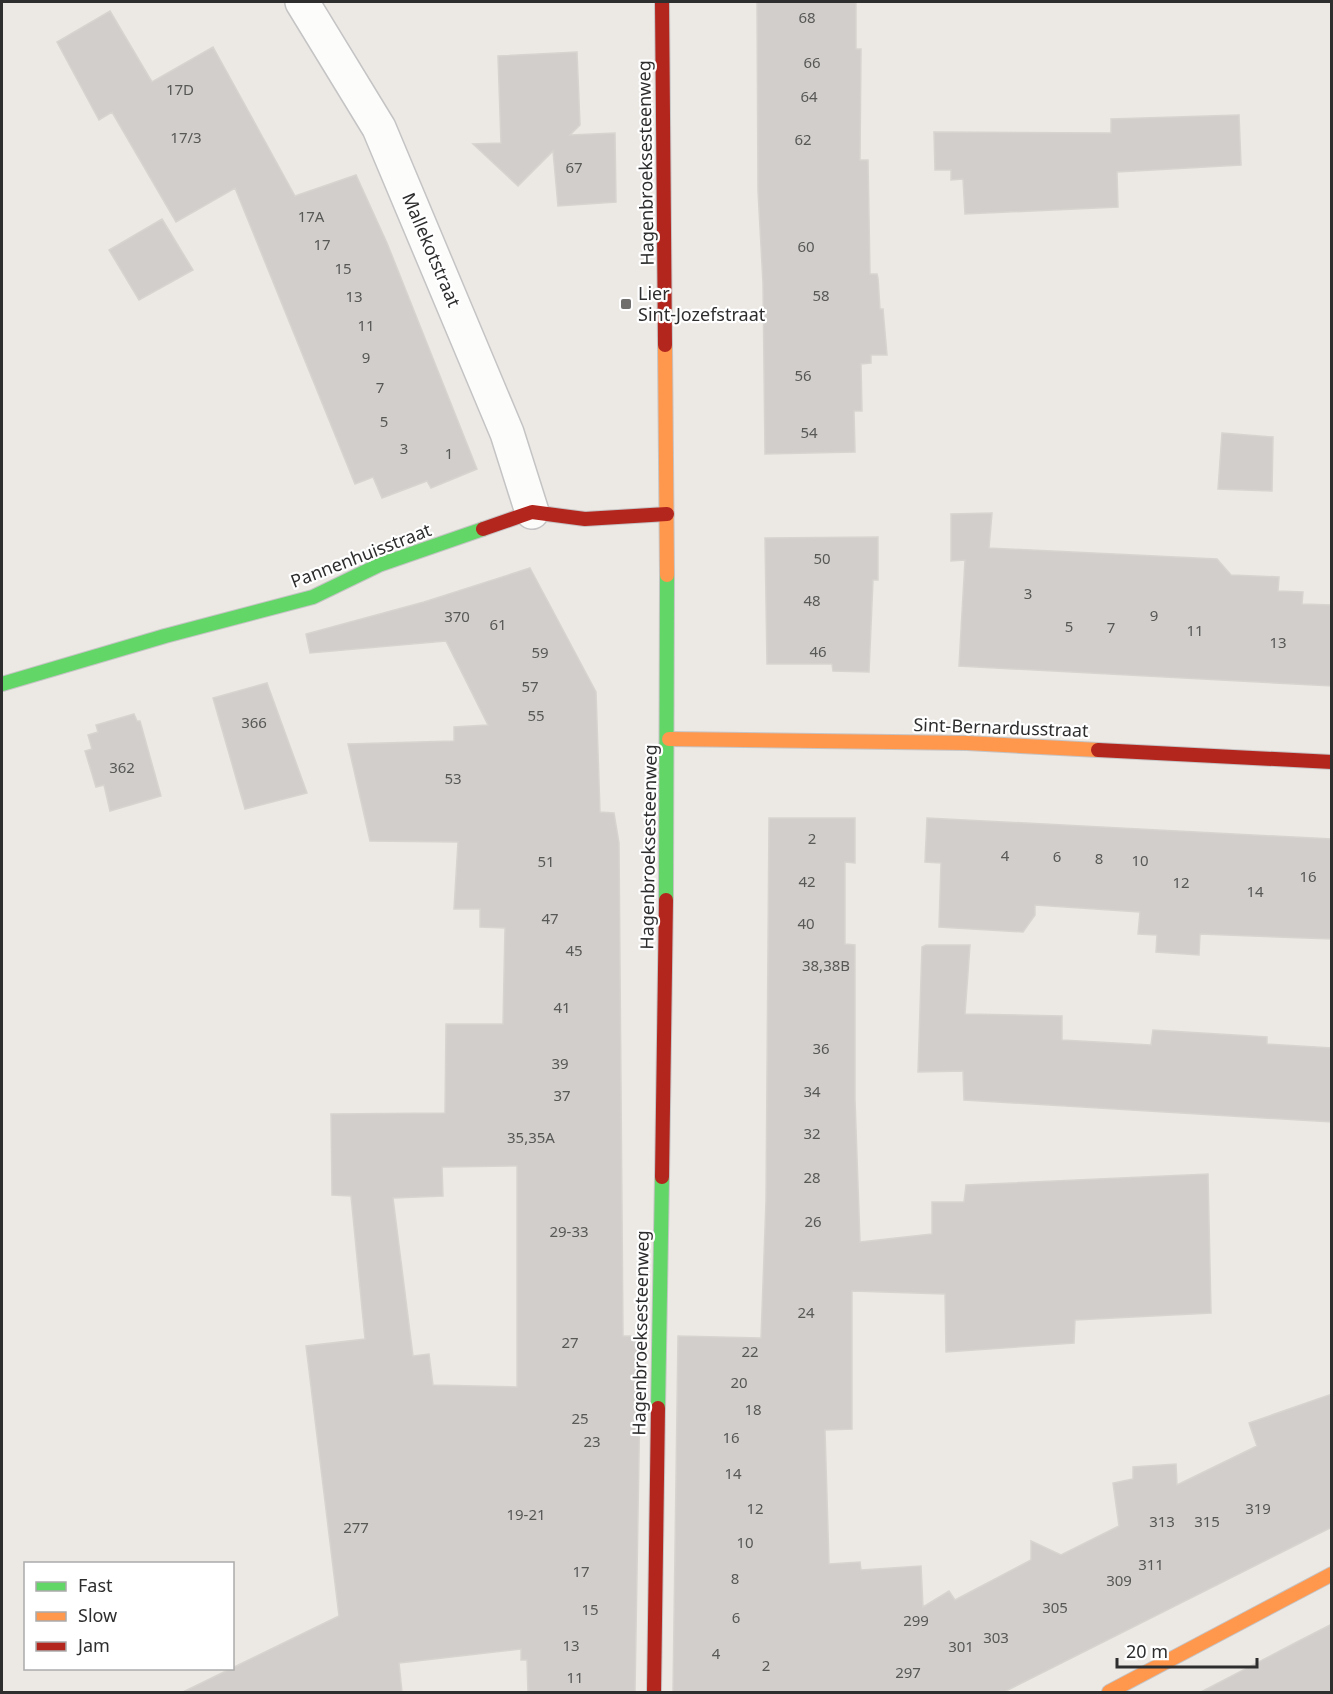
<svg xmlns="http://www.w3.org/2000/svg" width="1333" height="1694" font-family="'Noto Sans',sans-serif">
<rect width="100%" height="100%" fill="#ece8e4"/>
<path fill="#d1cecb" stroke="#d7d4d0" stroke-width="1.5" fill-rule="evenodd" d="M 757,2 L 856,2 L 856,49 L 861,49 L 860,160 L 868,160 L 870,274 L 877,274 L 878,278 L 880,309 L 883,309 L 887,355 L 871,355 L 871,363 L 861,364 L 862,411 L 854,411 L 855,452 L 765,454 L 763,283 L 758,191 Z
M 110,11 L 152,82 L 213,47 L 295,196 L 356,175 L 387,243 L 477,469 L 431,488 L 427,481 L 382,498 L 373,477 L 355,484 L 235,188 L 176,222 L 112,112 L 99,120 L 57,42 Z
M 577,52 L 580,125 L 570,135 L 615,133 L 616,202 L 558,206 L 553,151 L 518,186 L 473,144 L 501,143 L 498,56 Z
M 1239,115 L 1241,165 L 1117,172 L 1118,207 L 965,214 L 963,179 L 951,180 L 951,170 L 935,170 L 934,132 L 1111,133 L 1111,119 Z
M 162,219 L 193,270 L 139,300 L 109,250 Z
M 1222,433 L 1273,437 L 1272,491 L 1218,489 Z
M 992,513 L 989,548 L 1217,559 L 1231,575 L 1279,577 L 1278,591 L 1303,592 L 1302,604 L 1332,605 L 1332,686 L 959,666 L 965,560 L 951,561 L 951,514 Z
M 878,537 L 878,580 L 873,580 L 869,672 L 833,671 L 832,664 L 767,664 L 765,538 Z
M 530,568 L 596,692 L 600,812 L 614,813 L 619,843 L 623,1336 L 641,1336 L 635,1692 L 528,1692 L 527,1660 L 521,1660 L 521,1649 L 399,1663 L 402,1692 L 183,1692 L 339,1616 L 306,1346 L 365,1339 L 351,1196 L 332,1195 L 331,1114 L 445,1113 L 446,1024 L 503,1024 L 505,928 L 480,927 L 480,909 L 454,909 L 458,842 L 370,841 L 348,744 L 454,741 L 454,727 L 488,725 L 446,641 L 310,653 L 306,634 L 424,602 ZM 517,1166 L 517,1387 L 433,1385 L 429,1354 L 413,1356 L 393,1198 L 443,1196 L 442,1167 Z
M 267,683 L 307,793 L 245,809 L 213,698 Z
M 134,714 L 137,721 L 140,721 L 161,796 L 110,811 L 104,785 L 96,787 L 85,751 L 92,749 L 88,735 L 98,732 L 96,725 Z
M 769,818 L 855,818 L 855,863 L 845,862 L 845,944 L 855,945 L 855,1100 L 860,1242 L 932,1234 L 932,1202 L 964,1202 L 966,1185 L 1208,1174 L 1211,1313 L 1075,1320 L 1074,1343 L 946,1352 L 945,1294 L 852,1291 L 852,1429 L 825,1430 L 829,1564 L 860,1562 L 861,1570 L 921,1566 L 923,1607 L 949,1591 L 955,1600 L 1031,1560 L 1031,1541 L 1061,1555 L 1119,1526 L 1113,1483 L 1133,1479 L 1133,1467 L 1176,1464 L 1177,1485 L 1257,1446 L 1249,1423 L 1332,1394 L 1332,1527 L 1004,1692 L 673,1692 L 678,1336 L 761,1338 L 766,1201 Z
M 927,818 L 1332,839 L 1332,939 L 1200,934 L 1199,955 L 1156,952 L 1157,935 L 1138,934 L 1140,912 L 1035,905 L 1035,915 L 1023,932 L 939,927 L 941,863 L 925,862 Z
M 926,945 L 970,945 L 965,1014 L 1062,1016 L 1062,1040 L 1151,1045 L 1153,1030 L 1267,1037 L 1267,1044 L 1332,1048 L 1332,1122 L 964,1100 L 963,1071 L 918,1072 L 922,947 Z
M 1332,1624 L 1332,1692 L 1201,1692 L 1295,1643 Z"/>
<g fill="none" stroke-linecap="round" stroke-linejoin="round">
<g stroke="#c5c4c5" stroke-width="36">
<path id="street" d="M 302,2 L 379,128 L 507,433 L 532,512"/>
</g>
<g stroke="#c5c4c5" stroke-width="16">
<path id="fast" d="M 2,684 L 165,636 L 313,597 L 379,565 L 483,529
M 666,900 L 667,575
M 658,1408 L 662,1177"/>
</g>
<g stroke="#c5c4c5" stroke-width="16">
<path id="slow" d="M 665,345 L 667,575
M 669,739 L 967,743 L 1098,750
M 1109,1692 L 1332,1574"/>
</g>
<g stroke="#c5c4c5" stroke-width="16">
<path id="jam" d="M 662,2 L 665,345
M 483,529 L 532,512 L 585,519 L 667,514
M 1098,750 L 1332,762
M 662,1177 L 666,900
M 654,1692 L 658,1408"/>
</g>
<use href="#street" stroke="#fcfcfb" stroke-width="33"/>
<use href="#fast" stroke="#63d668" stroke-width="14"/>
<use href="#slow" stroke="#ff974d" stroke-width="14"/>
<use href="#jam" stroke="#b3261e" stroke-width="14"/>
</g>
<rect fill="#706f6e" stroke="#fff" stroke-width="2" x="620" y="298" width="12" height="12" rx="3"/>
<g text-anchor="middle" stroke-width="4.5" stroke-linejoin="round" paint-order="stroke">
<g font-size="15" fill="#585857">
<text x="807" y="23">68</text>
<text x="812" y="68">66</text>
<text x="180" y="95">17D</text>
<text x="809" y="102">64</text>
<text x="186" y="143">17/3</text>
<text x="803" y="145">62</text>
<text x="574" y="173">67</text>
<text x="311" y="222">17A</text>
<text x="322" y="250">17</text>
<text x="806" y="252">60</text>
<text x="343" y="274">15</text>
<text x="821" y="301">58</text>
<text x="354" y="302">13</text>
<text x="366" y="331">11</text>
<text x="366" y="363">9</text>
<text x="803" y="381">56</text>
<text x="380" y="393">7</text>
<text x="384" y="427">5</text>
<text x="809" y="438">54</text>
<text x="404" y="454">3</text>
<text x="449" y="459">1</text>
<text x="822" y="564">50</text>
<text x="1028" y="599">3</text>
<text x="812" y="606">48</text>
<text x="1154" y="621">9</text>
<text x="457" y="622">370</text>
<text x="498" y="630">61</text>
<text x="1069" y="632">5</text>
<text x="1111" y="633">7</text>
<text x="1195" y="636">11</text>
<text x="1278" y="648">13</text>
<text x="818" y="657">46</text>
<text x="540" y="658">59</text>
<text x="530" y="692">57</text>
<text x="536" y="721">55</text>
<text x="254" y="728">366</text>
<text x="122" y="773">362</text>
<text x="453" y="784">53</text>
<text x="812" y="844">2</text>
<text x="1005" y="861">4</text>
<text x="1057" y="862">6</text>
<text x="1099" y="864">8</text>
<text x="1140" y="866">10</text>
<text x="546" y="867">51</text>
<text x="1308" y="882">16</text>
<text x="807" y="887">42</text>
<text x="1181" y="888">12</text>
<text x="1255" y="897">14</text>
<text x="550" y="924">47</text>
<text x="806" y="929">40</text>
<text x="574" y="956">45</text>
<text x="826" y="971">38,38B</text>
<text x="562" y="1013">41</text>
<text x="821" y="1054">36</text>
<text x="560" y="1069">39</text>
<text x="812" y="1097">34</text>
<text x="562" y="1101">37</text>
<text x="812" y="1139">32</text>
<text x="531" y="1143">35,35A</text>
<text x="812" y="1183">28</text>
<text x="813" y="1227">26</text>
<text x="569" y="1237">29-33</text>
<text x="806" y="1318">24</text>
<text x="570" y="1348">27</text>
<text x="750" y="1357">22</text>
<text x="739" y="1388">20</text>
<text x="753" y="1415">18</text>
<text x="580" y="1424">25</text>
<text x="731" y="1443">16</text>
<text x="592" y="1447">23</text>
<text x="733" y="1479">14</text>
<text x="755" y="1514">12</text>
<text x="1258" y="1514">319</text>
<text x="526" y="1520">19-21</text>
<text x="1162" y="1527">313</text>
<text x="1207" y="1527">315</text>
<text x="356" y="1533">277</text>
<text x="745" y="1548">10</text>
<text x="1151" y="1570">311</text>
<text x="581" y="1577">17</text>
<text x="735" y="1584">8</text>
<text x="1119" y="1586">309</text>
<text x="1055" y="1613">305</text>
<text x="590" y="1615">15</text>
<text x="736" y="1623">6</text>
<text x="916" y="1626">299</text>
<text x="996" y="1643">303</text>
<text x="571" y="1651">13</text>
<text x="961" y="1652">301</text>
<text x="716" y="1659">4</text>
<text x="766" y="1671">2</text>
<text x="908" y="1678">297</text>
<text x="575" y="1683">11</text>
</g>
<g font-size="18" fill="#2e2e2e" stroke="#fff">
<text transform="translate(646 163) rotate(-91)" y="6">Hagenbroeksesteenweg</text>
<text transform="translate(431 250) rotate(67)" y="6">Mallekotstraat</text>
<text transform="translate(361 556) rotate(-21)" y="6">Pannenhuisstraat</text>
<text transform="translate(1001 728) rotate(2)" y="6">Sint-Bernardusstraat</text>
<text transform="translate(649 847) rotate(-89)" y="6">Hagenbroeksesteenweg</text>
<text transform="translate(641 1333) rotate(-89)" y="6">Hagenbroeksesteenweg</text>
</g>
<g font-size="18" fill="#2e2e2e" stroke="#fff" text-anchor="start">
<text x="638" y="300">Lier<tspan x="638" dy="21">Sint-Jozefstraat</tspan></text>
</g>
</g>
<rect width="1333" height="1694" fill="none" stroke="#2e2e2e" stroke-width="6"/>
<rect x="24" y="1562" width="210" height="108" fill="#ffffff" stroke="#ababab" stroke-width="1.5"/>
<rect x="36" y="1582" width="30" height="9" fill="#63d668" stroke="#ababab" stroke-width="1.5"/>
<text x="78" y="1592" font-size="18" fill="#2e2e2e">Fast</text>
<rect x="36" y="1612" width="30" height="9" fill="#ff974d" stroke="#ababab" stroke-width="1.5"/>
<text x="78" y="1622" font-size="18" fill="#2e2e2e">Slow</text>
<rect x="36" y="1642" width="30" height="9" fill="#b3261e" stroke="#ababab" stroke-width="1.5"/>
<text x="78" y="1652" font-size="18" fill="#2e2e2e">Jam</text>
<path d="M1117 1658v9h140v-9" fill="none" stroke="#2e2e2e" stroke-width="3"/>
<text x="1126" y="1658" font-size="18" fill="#2e2e2e" stroke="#ffffff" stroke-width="4.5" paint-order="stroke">20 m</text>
</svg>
